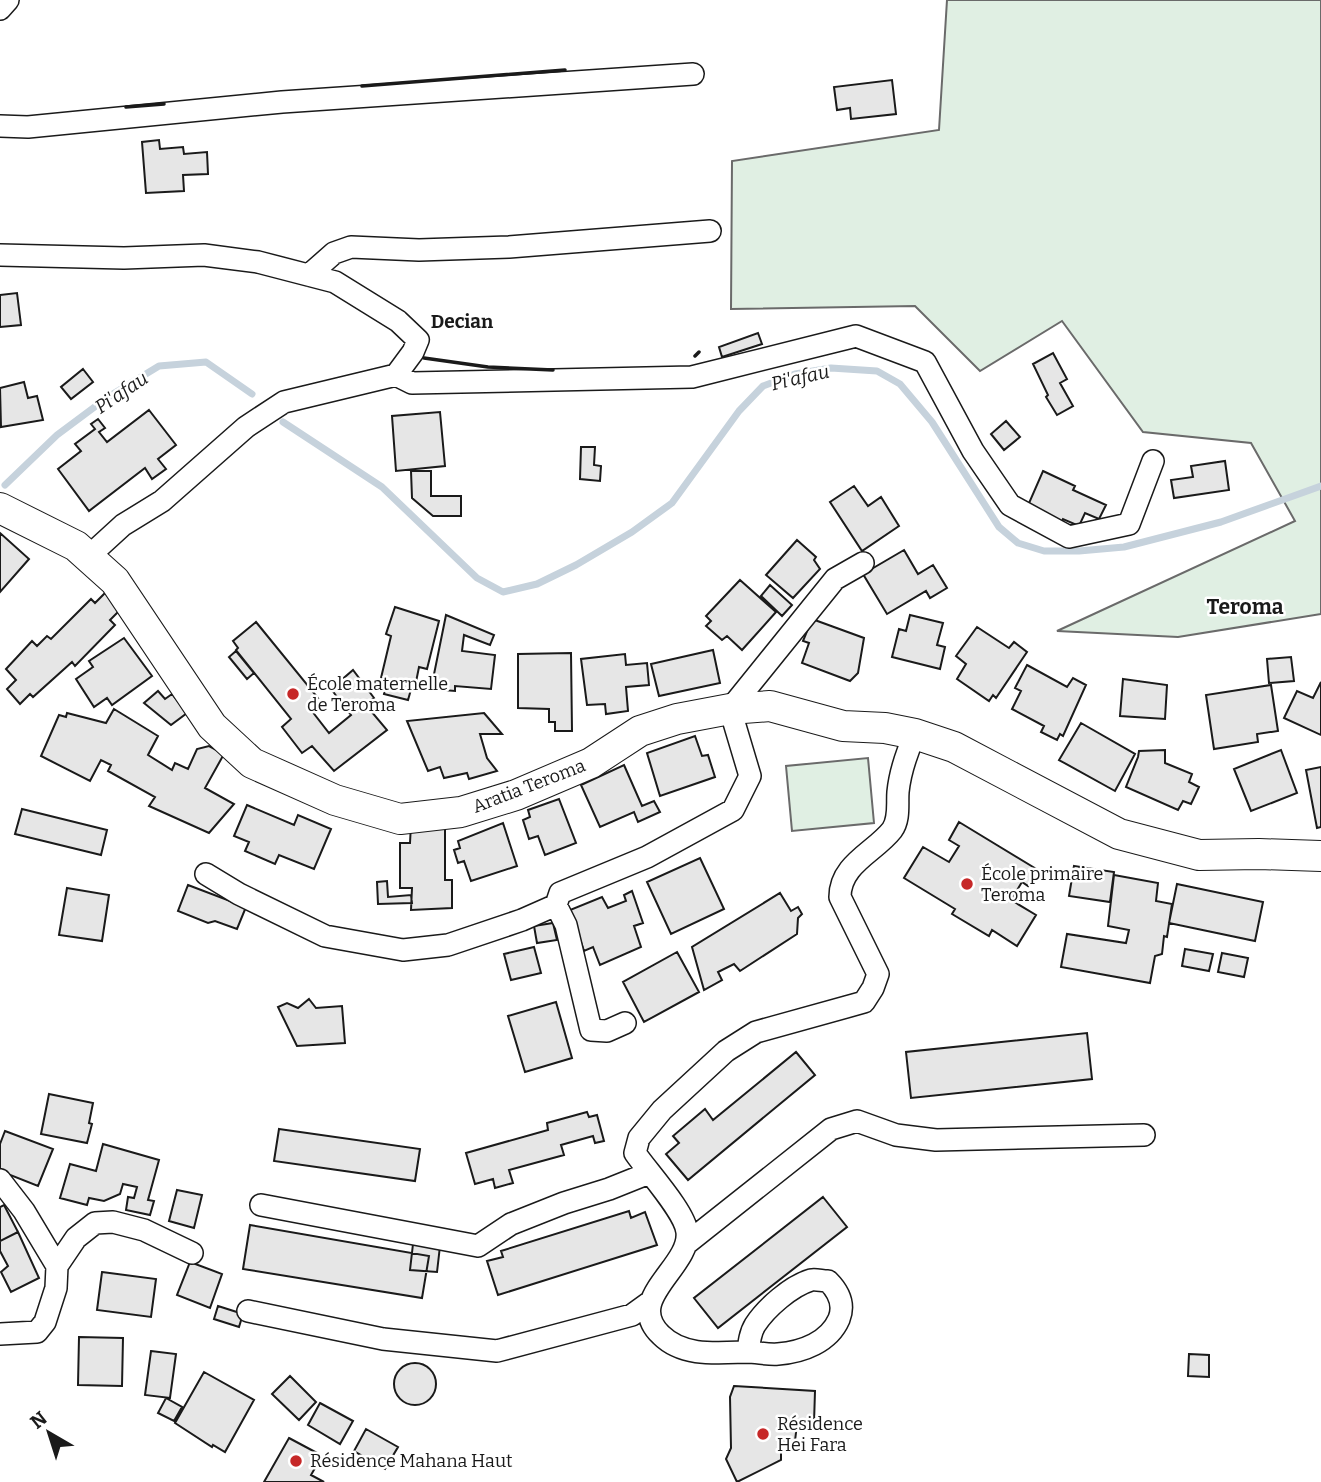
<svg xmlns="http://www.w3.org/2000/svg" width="1321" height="1482" font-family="Bitter,serif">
<rect width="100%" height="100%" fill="#fff"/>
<path fill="#e0efe3" stroke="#6a6a6a" stroke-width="2" d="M 947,0 L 1321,0 L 1321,614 L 1178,637 L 1057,631 L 1295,521 L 1251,443 L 1143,432 L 1062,321 L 980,371 L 915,306 L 731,309 L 732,161 L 939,130 Z
M 868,758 L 874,823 L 792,831 L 786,766 Z"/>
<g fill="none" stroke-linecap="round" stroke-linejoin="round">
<path stroke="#c6d2dc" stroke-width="7" d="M 283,422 L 382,487 L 477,578 L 503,592 L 537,584 L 576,565 L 632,532 L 672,503 L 739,411 L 763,386 L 795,374 L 831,368 L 877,371 L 900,384 L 932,422 L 999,527 L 1018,543 L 1044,551 L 1079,551 L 1124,547 L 1221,522 L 1321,486
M 5,485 L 57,435 L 108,397 L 159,366 L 206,362 L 252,394"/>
</g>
<path fill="#e6e6e6" stroke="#1a1a1a" stroke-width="2" d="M 892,80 L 896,114 L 851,119 L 850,108 L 837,110 L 834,87 Z
M 159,140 L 160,149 L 183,147 L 184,154 L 207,152 L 208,174 L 183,175 L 184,191 L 146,193 L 142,142 Z
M 17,293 L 21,325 L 0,327 L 0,295 Z
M 758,333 L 762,344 L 722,357 L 719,347 Z
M 1053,353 L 1067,379 L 1060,383 L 1073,406 L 1057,415 L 1046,397 L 1048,395 L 1033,364 Z
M 83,369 L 93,382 L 71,399 L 61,387 Z
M 24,382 L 28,398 L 37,396 L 43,420 L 1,427 L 0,388 Z
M 149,410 L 176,445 L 158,459 L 166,469 L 152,479 L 145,468 L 89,511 L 58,469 L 81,451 L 75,444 L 95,429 L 91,424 L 98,419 L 105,428 L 99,432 L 107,442 Z
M 440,412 L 445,466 L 396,471 L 392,416 Z
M 1006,421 L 1020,437 L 1004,450 L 991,434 Z
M 581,447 L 595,447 L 594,465 L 601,466 L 600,481 L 580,479 Z
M 1225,461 L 1229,490 L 1174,498 L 1171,480 L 1193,477 L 1191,466 Z
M 411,471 L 431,471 L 431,496 L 461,496 L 461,516 L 433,516 L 412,498 Z
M 1043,471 L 1075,486 L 1073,490 L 1106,505 L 1099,519 L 1085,513 L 1079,526 L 1063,519 L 1061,525 L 1026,510 Z
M 854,486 L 868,506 L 881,497 L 899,526 L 862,551 L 830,502 Z
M 0,533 L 29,559 L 0,592 Z
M 797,540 L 816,557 L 814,560 L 820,569 L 793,598 L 766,575 Z
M 904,550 L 918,574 L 933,565 L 947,588 L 930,598 L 926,591 L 887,614 L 863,574 Z
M 740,580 L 776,612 L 742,650 L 727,636 L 722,640 L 706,626 L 711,621 L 706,616 Z
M 770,585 L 792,605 L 782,616 L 761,596 Z
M 108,590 L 124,606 L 110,620 L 115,625 L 75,666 L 72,662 L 33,697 L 30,694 L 20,704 L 7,689 L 16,680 L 6,669 L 32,641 L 37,646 L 47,636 L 51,639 L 91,599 L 95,603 Z
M 395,607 L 439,621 L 427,669 L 419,667 L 415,687 L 412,686 L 408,700 L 384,694 L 387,679 L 381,678 L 391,636 L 386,634 Z
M 446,615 L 494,635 L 490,645 L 464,635 L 462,651 L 495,655 L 491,689 L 455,686 L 455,691 L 431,689 Z
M 910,615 L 943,623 L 937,645 L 945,647 L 940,669 L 892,657 L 899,629 L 906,631 Z
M 812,619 L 864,638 L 858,673 L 850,681 L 802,663 L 809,643 L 803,641 Z
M 256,622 L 318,698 L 308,706 L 329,733 L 351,715 L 331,689 L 353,670 L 374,698 L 365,704 L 387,730 L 334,771 L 312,746 L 302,753 L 282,727 L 291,719 L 236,650 L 238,648 L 233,641 Z
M 977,627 L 1009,648 L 1014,642 L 1027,652 L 996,698 L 993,695 L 989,701 L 957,679 L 966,664 L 956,656 Z
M 124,638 L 152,676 L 112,705 L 107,698 L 94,707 L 76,679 L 93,667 L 89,661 Z
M 713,650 L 720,683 L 659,696 L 651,664 Z
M 236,651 L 254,673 L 247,679 L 229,657 Z
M 571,653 L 572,731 L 555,731 L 555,722 L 549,722 L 549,709 L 518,708 L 518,654 Z
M 625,654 L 626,665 L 647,663 L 649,685 L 626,687 L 628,711 L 606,714 L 605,704 L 587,705 L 581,659 Z
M 1291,657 L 1294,681 L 1269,683 L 1267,659 Z
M 1027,665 L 1067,687 L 1073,678 L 1086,685 L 1063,736 L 1060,734 L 1057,740 L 1041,732 L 1044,726 L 1012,709 L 1021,691 L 1015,688 Z
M 1123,679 L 1167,685 L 1165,719 L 1120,716 Z
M 1321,682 L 1321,735 L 1284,718 L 1297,691 L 1313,698 Z
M 1271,685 L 1278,731 L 1257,734 L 1258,742 L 1214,749 L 1206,695 Z
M 158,691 L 165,699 L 172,694 L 187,713 L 171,725 L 144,703 Z
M 114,709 L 158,736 L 148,755 L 172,770 L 175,763 L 188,769 L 197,749 L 209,746 L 224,754 L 205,788 L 234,804 L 209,833 L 149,806 L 155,797 L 108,771 L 111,765 L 101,760 L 90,781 L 41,756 L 59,715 L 66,717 L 67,713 L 106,723 Z
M 484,713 L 502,734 L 480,734 L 487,758 L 497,771 L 469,779 L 467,773 L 444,778 L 440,767 L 428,771 L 407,721 Z
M 1081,723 L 1135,754 L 1115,791 L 1059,760 Z
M 695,736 L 702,756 L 708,755 L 715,777 L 660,796 L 647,753 Z
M 1165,750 L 1165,763 L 1192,774 L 1189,782 L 1199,787 L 1191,804 L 1183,801 L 1178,810 L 1126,787 L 1138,757 L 1139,751 Z
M 1281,750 L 1297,793 L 1251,811 L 1234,769 Z
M 624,765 L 642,806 L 654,801 L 660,812 L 638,822 L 634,812 L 600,827 L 581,785 Z
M 1321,767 L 1321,827 L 1317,828 L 1306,770 Z
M 559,799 L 576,843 L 545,855 L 538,836 L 529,839 L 523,820 L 530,817 L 528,810 Z
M 247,805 L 294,825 L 298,815 L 331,829 L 314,869 L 279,855 L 275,864 L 245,851 L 249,842 L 234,836 Z
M 22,809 L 107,830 L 101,855 L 15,834 Z
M 959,822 L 1038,870 L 1028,886 L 1022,882 L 1011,900 L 1036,915 L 1017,946 L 992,930 L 989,936 L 952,914 L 955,909 L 904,878 L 923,847 L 949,862 L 959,846 L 949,840 Z
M 445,823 L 445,880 L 452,880 L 452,908 L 411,910 L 412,888 L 400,888 L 400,843 L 410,843 L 411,824 Z
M 503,823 L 517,866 L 471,881 L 464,861 L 458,863 L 454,850 L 460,848 L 458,841 Z
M 700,858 L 724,909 L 671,934 L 647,882 Z
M 1074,866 L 1114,872 L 1110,902 L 1069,896 Z
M 1114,875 L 1158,883 L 1156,901 L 1172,904 L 1167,937 L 1164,936 L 1162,954 L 1155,956 L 1150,983 L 1061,967 L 1067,934 L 1126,943 L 1129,930 L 1108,926 Z
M 387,881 L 388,897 L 411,895 L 412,903 L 378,904 L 377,882 Z
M 1177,884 L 1263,902 L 1255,941 L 1169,923 Z
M 188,885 L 246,907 L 237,929 L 215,921 L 208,923 L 178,911 Z
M 67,888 L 109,895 L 102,941 L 59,935 Z
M 632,891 L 643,923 L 634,926 L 641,947 L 600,965 L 593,947 L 584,951 L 570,910 L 602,897 L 608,908 L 626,901 L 624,895 Z
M 780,893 L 791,911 L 798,907 L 802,914 L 798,918 L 797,934 L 740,971 L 734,964 L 718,972 L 722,980 L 704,990 L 692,947 Z
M 553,923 L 557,940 L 537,943 L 534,926 Z
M 534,947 L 541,973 L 511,980 L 504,954 Z
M 1185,949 L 1213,954 L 1209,971 L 1182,966 Z
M 677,952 L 699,992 L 644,1022 L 623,982 Z
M 1222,953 L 1248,958 L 1244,977 L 1218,972 Z
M 309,999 L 316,1008 L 342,1006 L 345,1043 L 297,1046 L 278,1007 L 287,1003 L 298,1008 Z
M 556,1002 L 572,1058 L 525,1072 L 508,1016 Z
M 1087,1033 L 1092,1079 L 911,1098 L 906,1052 Z
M 796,1052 L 815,1075 L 688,1180 L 666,1154 L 679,1143 L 673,1136 L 705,1109 L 713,1120 Z
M 49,1094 L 93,1103 L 89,1123 L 92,1124 L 87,1143 L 41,1134 Z
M 587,1112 L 589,1117 L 597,1115 L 604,1141 L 595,1143 L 593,1136 L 561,1145 L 564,1155 L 509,1170 L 513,1183 L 495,1188 L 493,1179 L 475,1184 L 466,1153 L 548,1130 L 547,1123 Z
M 279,1129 L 420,1149 L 415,1181 L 274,1161 Z
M 5,1131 L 53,1149 L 38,1186 L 0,1171 L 0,1144 Z
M 103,1144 L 159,1160 L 148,1200 L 154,1201 L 150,1215 L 126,1210 L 128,1197 L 134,1198 L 137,1187 L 123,1184 L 120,1194 L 104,1201 L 89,1198 L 87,1205 L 60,1198 L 70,1164 L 96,1171 Z
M 177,1190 L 202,1195 L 194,1228 L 169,1221 Z
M 823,1197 L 847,1227 L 718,1328 L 694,1298 Z
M 4,1205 L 18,1232 L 0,1241 L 0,1207 Z
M 629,1211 L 631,1218 L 645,1212 L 657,1245 L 498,1295 L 487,1261 L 503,1257 L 501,1251 Z
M 250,1225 L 429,1256 L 422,1298 L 243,1269 Z
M 18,1232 L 39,1278 L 11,1292 L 1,1272 L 8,1266 L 0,1251 L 0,1241 Z
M 413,1244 L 440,1246 L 437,1272 L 410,1270 Z
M 190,1262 L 222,1274 L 210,1308 L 177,1295 Z
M 102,1272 L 156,1279 L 151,1317 L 97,1310 Z
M 218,1306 L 243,1314 L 239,1327 L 214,1319 Z
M 79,1337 L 123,1338 L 122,1386 L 78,1385 Z
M 151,1351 L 176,1354 L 170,1398 L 145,1395 Z
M 1189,1354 L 1209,1355 L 1209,1377 L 1188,1376 Z
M394 1384a21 21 0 1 1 42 0a21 21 0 1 1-42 0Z
M 204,1372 L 254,1400 L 225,1452 L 213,1445 L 212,1447 L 175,1423 Z
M 290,1376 L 316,1402 L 299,1420 L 272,1394 Z
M 734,1386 L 815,1391 L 814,1423 L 797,1424 L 795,1441 L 781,1440 L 781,1460 L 737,1482 L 726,1459 L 731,1448 L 730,1397 Z
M 166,1398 L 182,1407 L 174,1421 L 158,1413 Z
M 320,1403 L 353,1421 L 340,1444 L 308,1425 Z
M 366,1429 L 398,1447 L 385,1469 L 354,1451 Z
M 289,1438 L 319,1454 L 312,1467 L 315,1468 L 311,1475 L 324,1482 L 264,1482 Z"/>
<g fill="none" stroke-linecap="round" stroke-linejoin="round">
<g stroke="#1a1a1a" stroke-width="24">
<path id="minor" d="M 0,9 L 8,0
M 0,126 L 28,127 L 282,102 L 693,74
M 0,255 L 124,258 L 204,255 L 258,262 L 335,282 L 398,321 L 418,340 L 413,352 L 396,375 L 284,402 L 246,427 L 162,501 L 123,525 L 88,557
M 309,275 L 334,253 L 351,247 L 419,250 L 509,247 L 710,231
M 396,375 L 412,383 L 692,377 L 856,336 L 925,362 L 973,451 L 1010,505 L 1069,537 L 1129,524 L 1153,461
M 206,874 L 239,894 L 325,936 L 403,950 L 448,945 L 522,920 L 556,905 L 560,893 L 647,857 L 733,810 L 750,776 L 730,709 L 835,579 L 863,563
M 556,905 L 566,925 L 591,1030 L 607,1031 L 625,1023
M 0,1180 L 24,1211 L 57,1266
M 261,1205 L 478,1246 L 511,1224 L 564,1203 L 609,1189 L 649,1173
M 686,1244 L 831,1129 L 857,1121 L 896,1135 L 936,1140 L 1144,1135
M 248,1311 L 383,1339 L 497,1351 L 632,1315 L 650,1302
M 0,1334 L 37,1332 L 45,1322 L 56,1288 L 57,1266 L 76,1238 L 95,1223 L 113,1222 L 144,1230 L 192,1253
M 748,1352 C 749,1343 750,1333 755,1325 C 766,1308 791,1286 811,1280 C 816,1279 822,1281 828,1281 C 838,1291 845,1304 839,1319 C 829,1342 803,1352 778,1354 C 768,1355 757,1352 746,1352 C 717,1353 683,1357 661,1335 C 623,1299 691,1267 687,1232 C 685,1212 648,1172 635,1153 L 639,1138 L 662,1110 L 726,1051 L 756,1032 L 864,1002 L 873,988 L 878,974 L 840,897 C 840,864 875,852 892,830 C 900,819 897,804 898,792 C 900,772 907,752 915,734"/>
</g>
<g stroke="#1a1a1a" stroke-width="32">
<path id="secondary" d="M 0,508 L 76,546 L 115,581 L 212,726 L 252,763 L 335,800 L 400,819 L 461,812 L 516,795 L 591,763 L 640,731 L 677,719 L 730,709 L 770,706 L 843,726 L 885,728 L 915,734 L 954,747 L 1119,834 L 1199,855 L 1259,854 L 1321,856"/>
</g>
<use href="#minor" stroke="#fff" stroke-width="21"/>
<use href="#secondary" stroke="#fff" stroke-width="30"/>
<path stroke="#1a1a1a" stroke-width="3.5" d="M 362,86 L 565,70
M 126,107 L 164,104
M 695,356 L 699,352
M 424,358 L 488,367 L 553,370"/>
</g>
<g fill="#c62828" stroke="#fff" stroke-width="2.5">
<circle cx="293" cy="694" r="7"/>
<circle cx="967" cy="884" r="7"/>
<circle cx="763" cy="1434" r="7"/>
<circle cx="296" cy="1461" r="7"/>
</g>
<g text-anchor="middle" stroke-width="5" stroke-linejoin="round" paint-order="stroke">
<g font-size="18" fill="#1a1a1a" stroke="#fff" text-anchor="start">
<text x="307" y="690">École maternelle<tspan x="307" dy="21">de Teroma</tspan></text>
<text x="981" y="880">École primaire<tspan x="981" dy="21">Teroma</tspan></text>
<text x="777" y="1430">Résidence<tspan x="777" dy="21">Hei Fara</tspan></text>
<text x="310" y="1467">Résidence Mahana Haut</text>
</g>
<g font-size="18" fill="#1a1a1a" stroke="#fff">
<text transform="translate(529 786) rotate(-21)" y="6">Aratia Teroma</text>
</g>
<g font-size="19" font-weight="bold" fill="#1a1a1a" stroke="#fff">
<text x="462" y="328">Decian</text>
</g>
<g font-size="19" font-style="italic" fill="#1a1a1a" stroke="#fff">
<text transform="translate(800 377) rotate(-13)" y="7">Pi'afau</text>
<text transform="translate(121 392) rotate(-34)" y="7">Pi'afau</text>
</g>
<g font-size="21" font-weight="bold" fill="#1a1a1a" stroke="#fff">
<text x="1245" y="614">Teroma</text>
</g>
</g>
<g transform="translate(49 1433) rotate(321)" stroke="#ffffff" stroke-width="5" paint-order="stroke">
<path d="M0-5L12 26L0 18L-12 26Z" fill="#1a1a1a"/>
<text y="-10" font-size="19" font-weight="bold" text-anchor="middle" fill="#1a1a1a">N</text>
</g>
</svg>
